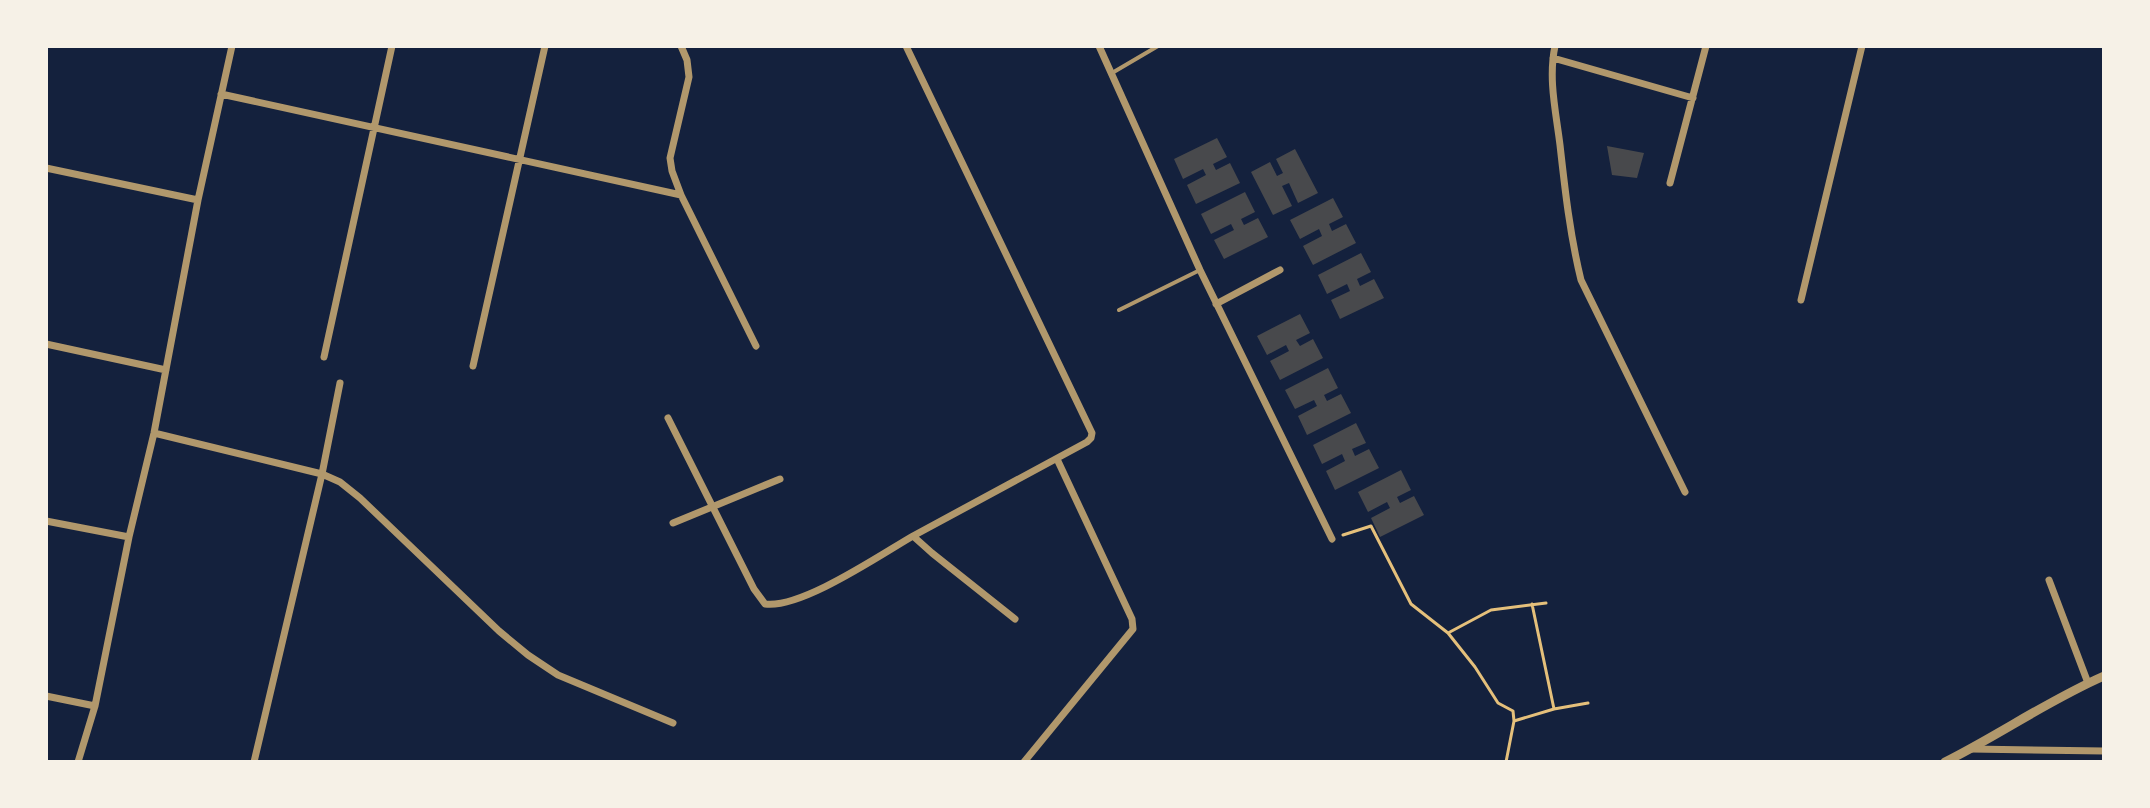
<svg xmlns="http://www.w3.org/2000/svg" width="2150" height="808" font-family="'Titillium Web',sans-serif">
<rect width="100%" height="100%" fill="#14213d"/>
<path fill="#48494c" d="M 1217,138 L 1227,157 L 1213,164 L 1216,170 L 1230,163 L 1240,183 L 1196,204 L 1187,185 L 1206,175 L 1203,169 L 1183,179 L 1174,159 Z
M 1607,146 L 1644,153 L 1637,178 L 1612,175 Z
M 1295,149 L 1318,193 L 1298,203 L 1289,183 L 1282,186 L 1292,206 L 1273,215 L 1251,172 L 1270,162 L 1277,176 L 1283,173 L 1276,159 Z
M 1245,192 L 1255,212 L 1241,219 L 1244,225 L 1258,218 L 1268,237 L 1224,259 L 1214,240 L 1234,230 L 1231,224 L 1211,234 L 1201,214 Z
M 1333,198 L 1343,217 L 1329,224 L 1332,231 L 1346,224 L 1356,243 L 1313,265 L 1303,246 L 1322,236 L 1319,229 L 1300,239 L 1290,220 Z
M 1361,253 L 1371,272 L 1357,279 L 1360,286 L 1374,279 L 1384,298 L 1340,319 L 1331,300 L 1350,291 L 1347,284 L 1327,294 L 1318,275 Z
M 1300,314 L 1310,333 L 1296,340 L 1300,346 L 1313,339 L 1323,358 L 1280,380 L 1270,361 L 1289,351 L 1286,345 L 1267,355 L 1257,336 Z
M 1328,368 L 1338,388 L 1324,395 L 1327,401 L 1341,394 L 1351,413 L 1307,435 L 1298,416 L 1317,406 L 1314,400 L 1295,409 L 1285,390 Z
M 1356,423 L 1366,443 L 1352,449 L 1355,456 L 1369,449 L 1379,468 L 1335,490 L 1326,471 L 1345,461 L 1342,454 L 1322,464 L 1313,445 Z
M 1401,470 L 1411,490 L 1397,497 L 1400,503 L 1414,496 L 1424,515 L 1380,537 L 1371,518 L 1390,508 L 1387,502 L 1368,512 L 1358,492 Z"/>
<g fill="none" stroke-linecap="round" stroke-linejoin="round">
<path stroke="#e5c07b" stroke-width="3" d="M 1343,535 L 1371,526 L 1411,604 L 1448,633 L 1475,667 L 1498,703 L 1513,711 L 1514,721 L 1506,762
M 1532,604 L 1554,709
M 1448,633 L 1491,610 L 1546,603
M 1514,721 L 1554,709 L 1588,703"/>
<path stroke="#b1986c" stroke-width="4" d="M 1112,73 L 1158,46
M 1119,310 L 1200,270"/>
<path stroke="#b1986c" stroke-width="7" d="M 681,46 L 687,60 L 689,77 L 670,158 L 672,171 L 681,195 L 756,346
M 906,46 L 1092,433 L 1091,438 L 1087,442 L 913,536 L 932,553 L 1015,619
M 1099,46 L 1200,270 L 1332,539
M 1555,46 C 1548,79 1556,112 1560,145 C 1565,190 1570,235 1581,280 L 1685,492
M 1553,58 L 1693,98
M 221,94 L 681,195
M 46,168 L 198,200
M 1670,183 L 1706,46
M 1801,300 L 1862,46
M 1216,304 L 1280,270
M 46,344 L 166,370
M 324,357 L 392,46
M 473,366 L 545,46
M 668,418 L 754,589 L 765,604 C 801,609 880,555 913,536
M 154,433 L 322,474 L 340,482 L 360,498 L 499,631 L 528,655 L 558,675 L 673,723
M 46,521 L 129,537
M 673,523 L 780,479
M 2049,580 L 2088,683
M 46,696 L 95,706
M 1971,749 L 2104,751
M 78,762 L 95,706 L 129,537 L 154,433 L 198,200 L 232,46
M 254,762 L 322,474 L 340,383
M 1024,762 L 1133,629 L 1132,619 L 1057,459"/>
<path stroke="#b1986c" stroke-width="9" d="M 1945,762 C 1999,735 2049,700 2104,676"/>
</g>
<rect width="2150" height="808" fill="none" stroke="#f6f1e7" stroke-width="96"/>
</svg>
